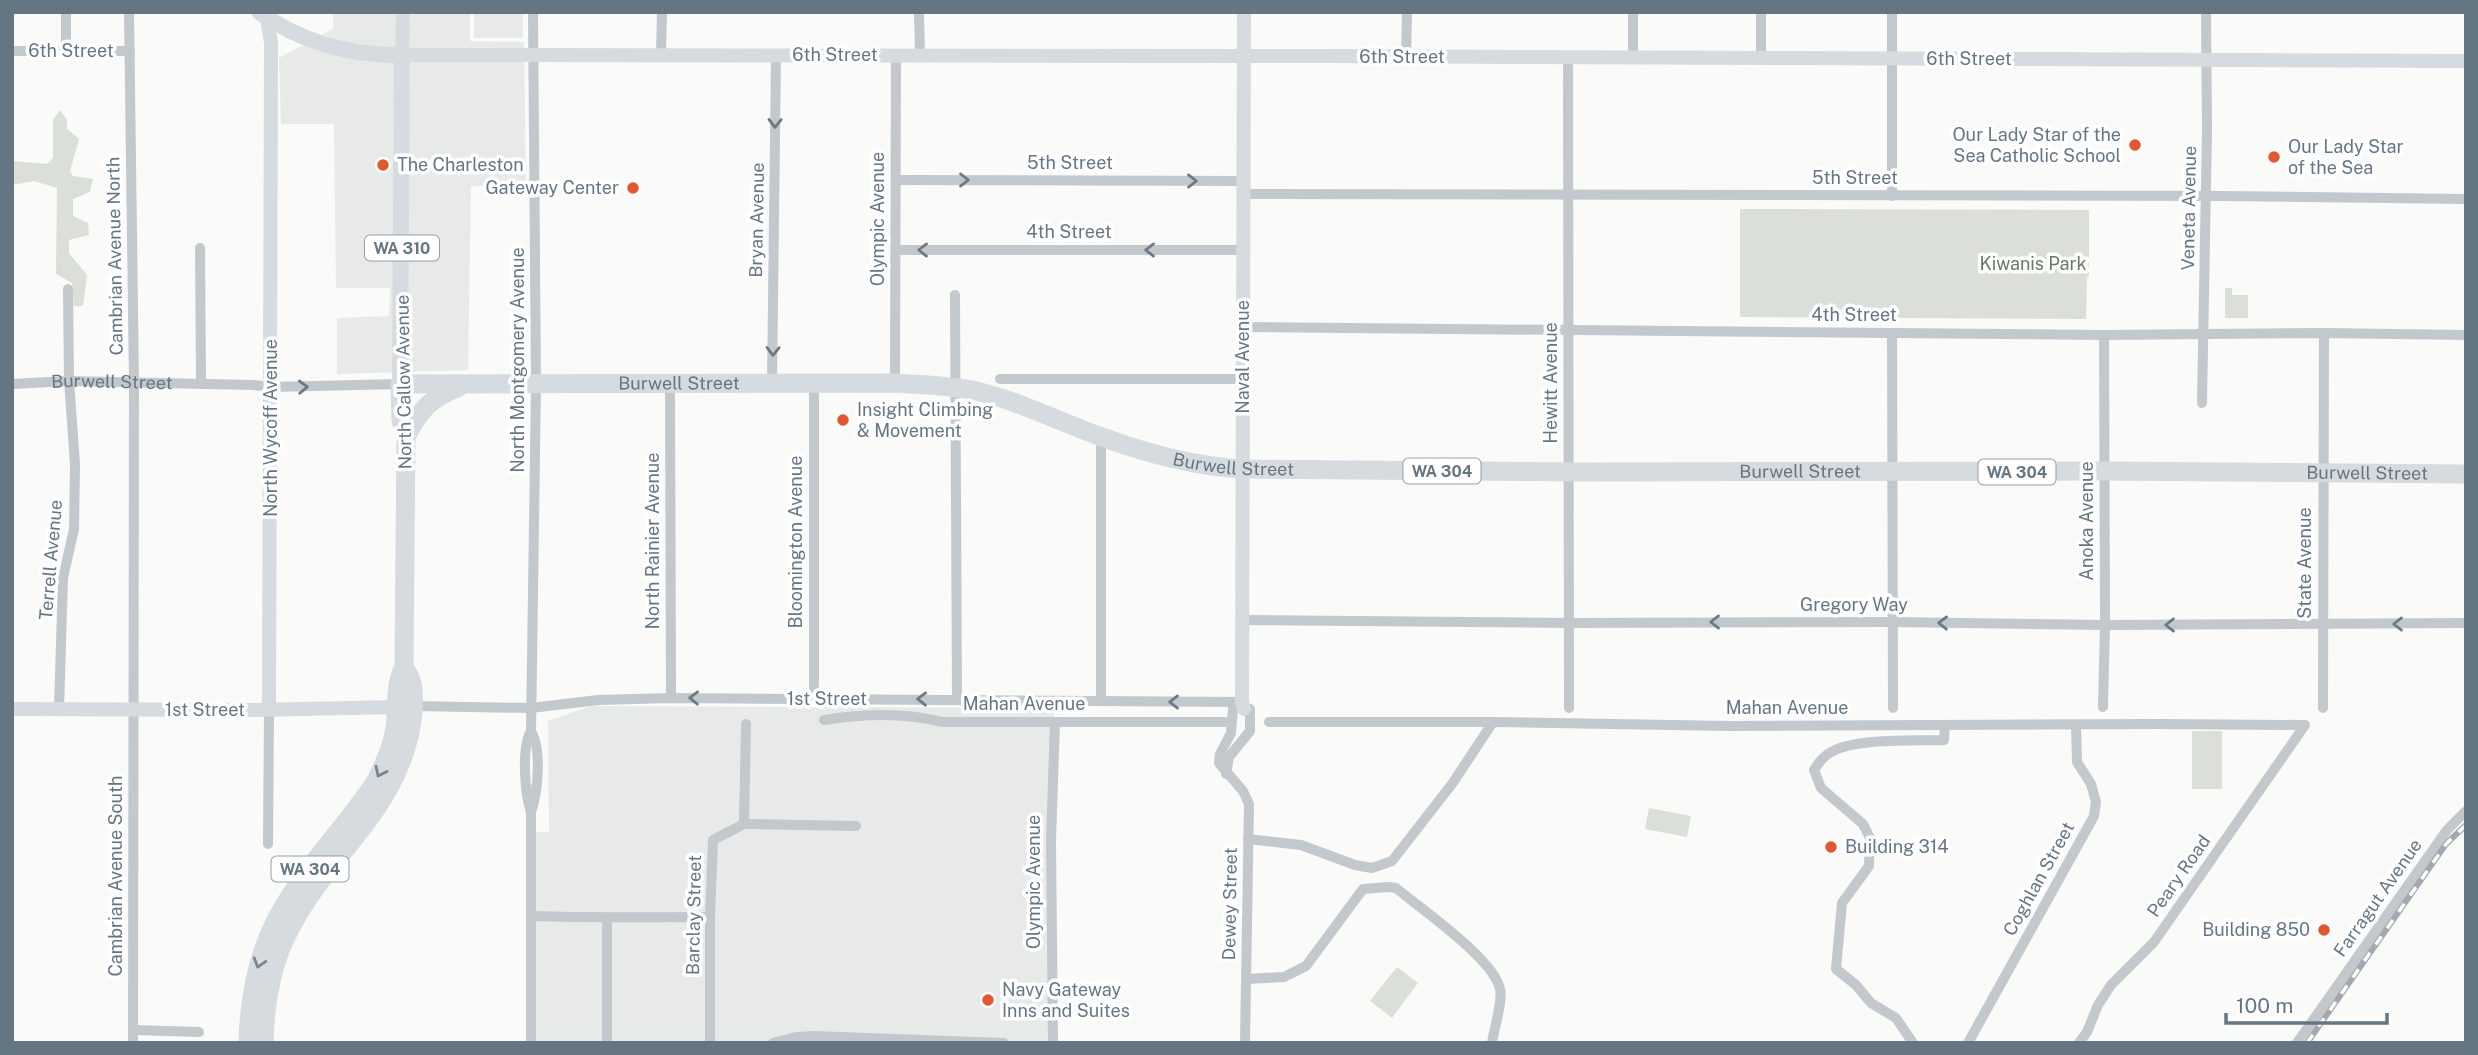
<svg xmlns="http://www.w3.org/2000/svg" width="2478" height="1055" font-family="'Public Sans',sans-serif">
<rect width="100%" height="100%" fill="#fafaf8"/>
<path fill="#e8e9e9" d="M 333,12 L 470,12 L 470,41 L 524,42 L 526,186 L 471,186 L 468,370 L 337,374 L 337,318 L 389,316 L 390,288 L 336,288 L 334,124 L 281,124 L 279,58 L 333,29 Z
M 474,12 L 523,12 L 523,38 L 474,38 Z
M 591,706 L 1054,708 L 1053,1043 L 813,1036 L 773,1043 L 531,1043 L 532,832 L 549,832 L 548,721 Z"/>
<path fill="#dadfd7" d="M 60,110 L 67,120 L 67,129 L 79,139 L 70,171 L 73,176 L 93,179 L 90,192 L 73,199 L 73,216 L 88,223 L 89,235 L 69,240 L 69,253 L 87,275 L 83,306 L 74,306 L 72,283 L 56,274 L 57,188 L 34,181 L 12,185 L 12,161 L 47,164 L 53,158 L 53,120 Z
M 1740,209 L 2089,210 L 2089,276 L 2087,277 L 2086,319 L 1740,317 Z
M 2225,288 L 2232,288 L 2232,295 L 2248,295 L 2248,318 L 2225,318 Z
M 2192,731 L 2222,731 L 2222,789 L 2192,789 Z
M 1649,808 L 1691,816 L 1687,837 L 1645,829 Z
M 1397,967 L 1418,983 L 1392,1018 L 1370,1001 Z"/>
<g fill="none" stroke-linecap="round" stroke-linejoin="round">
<g stroke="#c3c8cc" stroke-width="10">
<path d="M 129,12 L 134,384 L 133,1043"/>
<path d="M 919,12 L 920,55"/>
<path d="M 1633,12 L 1633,58"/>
<path d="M 1892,12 L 1892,196"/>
<path d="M 12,51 L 130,51"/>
<path d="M 66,51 L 66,12"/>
<path d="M 661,55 L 662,12"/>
<path d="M 1406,57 L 1407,12"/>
<path d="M 1568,58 L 1569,708"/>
<path d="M 1761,58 L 1761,12"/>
<path d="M 896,180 L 1243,181"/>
<path d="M 1243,194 L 2221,196 L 2466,199"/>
<path d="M 200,248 L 201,384"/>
<path d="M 896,250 L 1243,250"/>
<path d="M 955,295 L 957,700"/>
<path d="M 1243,327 L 2104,335 L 2324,333 L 2466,335"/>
<path d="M 1892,333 L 1893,708"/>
<path d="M 1000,379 L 1243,379"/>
<path d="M 895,383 L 896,55"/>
<path id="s1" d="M 12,384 L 69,381 L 253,385 L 271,387 L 400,384"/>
<path d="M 670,384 L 671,698"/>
<path d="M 772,384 L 776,55"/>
<path d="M 814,384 L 814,700"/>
<path d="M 2202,403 L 2207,130 L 2206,12"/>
<path d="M 1242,620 L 1569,623 L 1892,622 L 2105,625 L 2466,623"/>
<path d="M 1101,701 L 1101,437"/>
<path d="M 413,706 L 531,708 L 598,700 L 671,698 L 1242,702"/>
<path d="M 2103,707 L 2105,625 L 2104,335"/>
<path d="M 2323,708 L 2324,333"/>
<path d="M 59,709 L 63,578 L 74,529 L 75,464 L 69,381 L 68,289"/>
<path d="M 1233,709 L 1231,733 L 1220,754 L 1219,763 L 1243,791 L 1249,804 L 1245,1043"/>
<path d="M 824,720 C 862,714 904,712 942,722 L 1225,722"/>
<path d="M 1269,722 L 1493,722 L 1731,726 L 2156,724 L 2305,725 L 2154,942 L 2111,985 L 2098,1005 L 2087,1032 L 2079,1043"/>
<path d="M 531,731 C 542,749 538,792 531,812"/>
<path d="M 1226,774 L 1229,757 L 1250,731 L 1250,709"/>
<path d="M 744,824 L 856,826"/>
<path d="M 1248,839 L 1301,845 L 1355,865 L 1372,868 L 1392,861 L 1452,784 L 1493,722"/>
<path d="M 268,844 L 269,709"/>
<path d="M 531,916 C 590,918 650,917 710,917"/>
<path d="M 1246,979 L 1284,977 L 1306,966 L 1363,889 L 1388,887 L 1396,888 C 1421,909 1494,959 1500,989 C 1503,1001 1494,1029 1492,1043"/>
<path d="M 133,1030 L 199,1032"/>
<path d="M 531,1043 L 531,812 C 525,794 521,748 531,731 L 536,384 L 533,12"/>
<path d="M 607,1043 L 607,919"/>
<path d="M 710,1043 L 710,917 L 713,840 L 744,824 L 746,724"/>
<path d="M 773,1043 L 796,1037 L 813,1036 L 1004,1043"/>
<path d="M 1053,1043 L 1051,841 L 1055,722"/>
<path d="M 1913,1043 L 1896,1018 L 1871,1003 L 1856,985 L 1836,969 L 1842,903 L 1869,866 L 1870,838 L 1863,824 L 1821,788 L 1814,770 C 1819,762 1824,755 1833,751 C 1859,738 1914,741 1944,740 L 1945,725"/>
<path d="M 1968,1043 L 2094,816 L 2096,802 L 2091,784 L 2077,762 L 2076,725"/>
<path d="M 2297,1043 L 2447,830 L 2466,811"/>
</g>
<path stroke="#d6dbdf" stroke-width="14" d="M 403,12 L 402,55 L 1324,56 L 2466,61
M 1244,12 L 1242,702 L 1244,709
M 267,18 L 271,43 L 269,709
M 12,709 L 250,710 L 397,707"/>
<path stroke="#d6dbdf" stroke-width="16" d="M 259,12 C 301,42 351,56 402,55 L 400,384"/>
<g stroke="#d6dbdf" stroke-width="19">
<path d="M 406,437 C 420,409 430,399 459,387"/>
<path id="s2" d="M 248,1043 C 249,1001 256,960 275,922 C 301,871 344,829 376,781 C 384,764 392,747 395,728 C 398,707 394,686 404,667 L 406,437 L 401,420 L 400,384 L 895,383 C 922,385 949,385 976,391 C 1019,401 1060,422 1102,437 C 1148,454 1193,466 1242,469 L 1582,472 L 2104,471 L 2466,474"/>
<path d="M 264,1043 C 265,1003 271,964 290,929 C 330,850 403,808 413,713 C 414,694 415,682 404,667"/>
</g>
<g stroke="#a2aab0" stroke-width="6">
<path id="rail" d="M 2307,1043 L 2446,844 L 2466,825"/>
</g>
<use href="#rail" stroke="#fff" stroke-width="3.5" stroke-dasharray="10" stroke-linecap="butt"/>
</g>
<defs><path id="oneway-chevron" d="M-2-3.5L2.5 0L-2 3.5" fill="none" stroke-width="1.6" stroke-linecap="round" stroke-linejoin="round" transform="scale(1.75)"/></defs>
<g stroke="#6a7a87">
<use href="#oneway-chevron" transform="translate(775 123) rotate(91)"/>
<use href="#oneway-chevron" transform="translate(964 180)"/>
<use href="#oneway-chevron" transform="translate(1192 181)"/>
<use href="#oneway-chevron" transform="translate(923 250) rotate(-180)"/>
<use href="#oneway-chevron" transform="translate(1150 250) rotate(-180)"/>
<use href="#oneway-chevron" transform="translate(773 351) rotate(91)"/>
<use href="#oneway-chevron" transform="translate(303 387) rotate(-2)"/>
<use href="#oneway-chevron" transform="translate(1715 622) rotate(180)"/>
<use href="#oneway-chevron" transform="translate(1943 623) rotate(-179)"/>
<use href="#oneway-chevron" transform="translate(2398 624) rotate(180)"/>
<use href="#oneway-chevron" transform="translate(2170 625) rotate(180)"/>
<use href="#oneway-chevron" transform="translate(694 698) rotate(-179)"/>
<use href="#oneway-chevron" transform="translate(922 699) rotate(-179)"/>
<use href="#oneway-chevron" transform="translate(1174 702) rotate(-180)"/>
</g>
<g stroke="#768591">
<use href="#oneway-chevron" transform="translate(380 772) rotate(116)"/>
<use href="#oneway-chevron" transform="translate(259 963) rotate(107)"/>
</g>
<g fill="#e4572e" stroke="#fff" stroke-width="2.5">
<circle cx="2135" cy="145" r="7"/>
<circle cx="2274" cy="157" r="7"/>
<circle cx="383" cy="165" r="7"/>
<circle cx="633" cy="188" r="7"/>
<circle cx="843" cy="420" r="7"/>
<circle cx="1831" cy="847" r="7"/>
<circle cx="2324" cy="930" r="7"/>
<circle cx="988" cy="1000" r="7"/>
</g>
<g text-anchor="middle" stroke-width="7" stroke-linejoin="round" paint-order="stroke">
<g fill="#fff" stroke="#939fa8" stroke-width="2">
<rect x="365" y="235.5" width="74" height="25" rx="5"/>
<rect x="1403.5" y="458.5" width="77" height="25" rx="5"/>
<rect x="1978.5" y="459.5" width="77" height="25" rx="5"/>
<rect x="271.5" y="856.5" width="77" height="25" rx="5"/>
</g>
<g font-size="16" font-weight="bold" fill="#657683">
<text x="402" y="254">WA 310</text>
<text x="1442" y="477">WA 304</text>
<text x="2017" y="478">WA 304</text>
<text x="310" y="875">WA 304</text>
</g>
<g font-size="18" fill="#657683" stroke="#fff">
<text x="71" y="57">6th Street</text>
<text x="835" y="61">6th Street</text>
<text x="1402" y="63">6th Street</text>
<text x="1969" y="65">6th Street</text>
<text x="1070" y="169">5th Street</text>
<text x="1855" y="184">5th Street</text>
<text transform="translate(2189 208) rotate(-89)" y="6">Veneta Avenue</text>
<text transform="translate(878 219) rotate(-90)" y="6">Olympic Avenue</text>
<text transform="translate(757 220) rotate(-89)" y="6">Bryan Avenue</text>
<text x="1069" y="238">4th Street</text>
<text transform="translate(115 256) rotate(-91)" y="6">Cambrian Avenue North</text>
<text x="1854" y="321">4th Street</text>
<text transform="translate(1243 357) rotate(-90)" y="6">Naval Avenue</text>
<text transform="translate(518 360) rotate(-90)" y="6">North Montgomery Avenue</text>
<text transform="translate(404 382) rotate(-91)" y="6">North Callow Avenue</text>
<text dy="6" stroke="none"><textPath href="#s1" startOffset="100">Burwell Street</textPath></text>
<text transform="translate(1551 383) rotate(-90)" y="6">Hewitt Avenue</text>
<text dy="6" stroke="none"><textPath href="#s2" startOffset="980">Burwell Street</textPath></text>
<text transform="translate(271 428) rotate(-90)" y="6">North Wycoff Avenue</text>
<text dy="6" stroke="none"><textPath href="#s2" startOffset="1547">Burwell Street</textPath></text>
<text dy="6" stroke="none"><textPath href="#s2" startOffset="2114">Burwell Street</textPath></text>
<text dy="6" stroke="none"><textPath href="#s2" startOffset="2681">Burwell Street</textPath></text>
<text transform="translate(2087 521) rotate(-90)" y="6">Anoka Avenue</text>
<text transform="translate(653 541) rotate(-90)" y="6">North Rainier Avenue</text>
<text transform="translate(796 542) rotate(-90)" y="6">Bloomington Avenue</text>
<text transform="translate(51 560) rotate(-85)" y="6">Terrell Avenue</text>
<text transform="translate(2305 563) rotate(-90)" y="6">State Avenue</text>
<text x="1854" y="611">Gregory Way</text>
<text x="827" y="705">1st Street</text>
<text x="1024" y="710">Mahan Avenue</text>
<text x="1787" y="714">Mahan Avenue</text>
<text x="205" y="716">1st Street</text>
<text transform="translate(116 876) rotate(-90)" y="6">Cambrian Avenue South</text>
<text transform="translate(2179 876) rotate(-55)" y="6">Peary Road</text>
<text transform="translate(2039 879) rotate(-61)" y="6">Coghlan Street</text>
<text transform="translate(1034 882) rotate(-90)" y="6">Olympic Avenue</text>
<text transform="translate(2378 898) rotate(-55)" y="6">Farragut Avenue</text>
<text transform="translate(1230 904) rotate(-89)" y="6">Dewey Street</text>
<text transform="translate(694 915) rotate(-89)" y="6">Barclay Street</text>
</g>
<g font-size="18" fill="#657683" stroke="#fff" text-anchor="start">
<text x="2121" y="141" text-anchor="end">Our Lady Star of the<tspan x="2121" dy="21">Sea Catholic School</tspan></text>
<text x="2288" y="153">Our Lady Star<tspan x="2288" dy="21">of the Sea</tspan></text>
<text x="397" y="171">The Charleston</text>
<text x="619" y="194" text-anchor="end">Gateway Center</text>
<text x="857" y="416">Insight Climbing<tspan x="857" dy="21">&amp; Movement</tspan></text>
<text x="1845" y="853">Building 314</text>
<text x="2310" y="936" text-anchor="end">Building 850</text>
<text x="1002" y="996">Navy Gateway<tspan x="1002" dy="21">Inns and Suites</tspan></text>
</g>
<g font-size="18" fill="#687a64" stroke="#fff">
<text x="2033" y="270">Kiwanis Park</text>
</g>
</g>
<rect width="2478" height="1055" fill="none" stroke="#657683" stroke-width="28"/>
<path d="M2226 1013v10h161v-10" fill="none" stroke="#657683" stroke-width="3.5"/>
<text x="2236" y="1013" font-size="21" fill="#657683" stroke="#ffffff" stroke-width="5" paint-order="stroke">100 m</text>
</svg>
